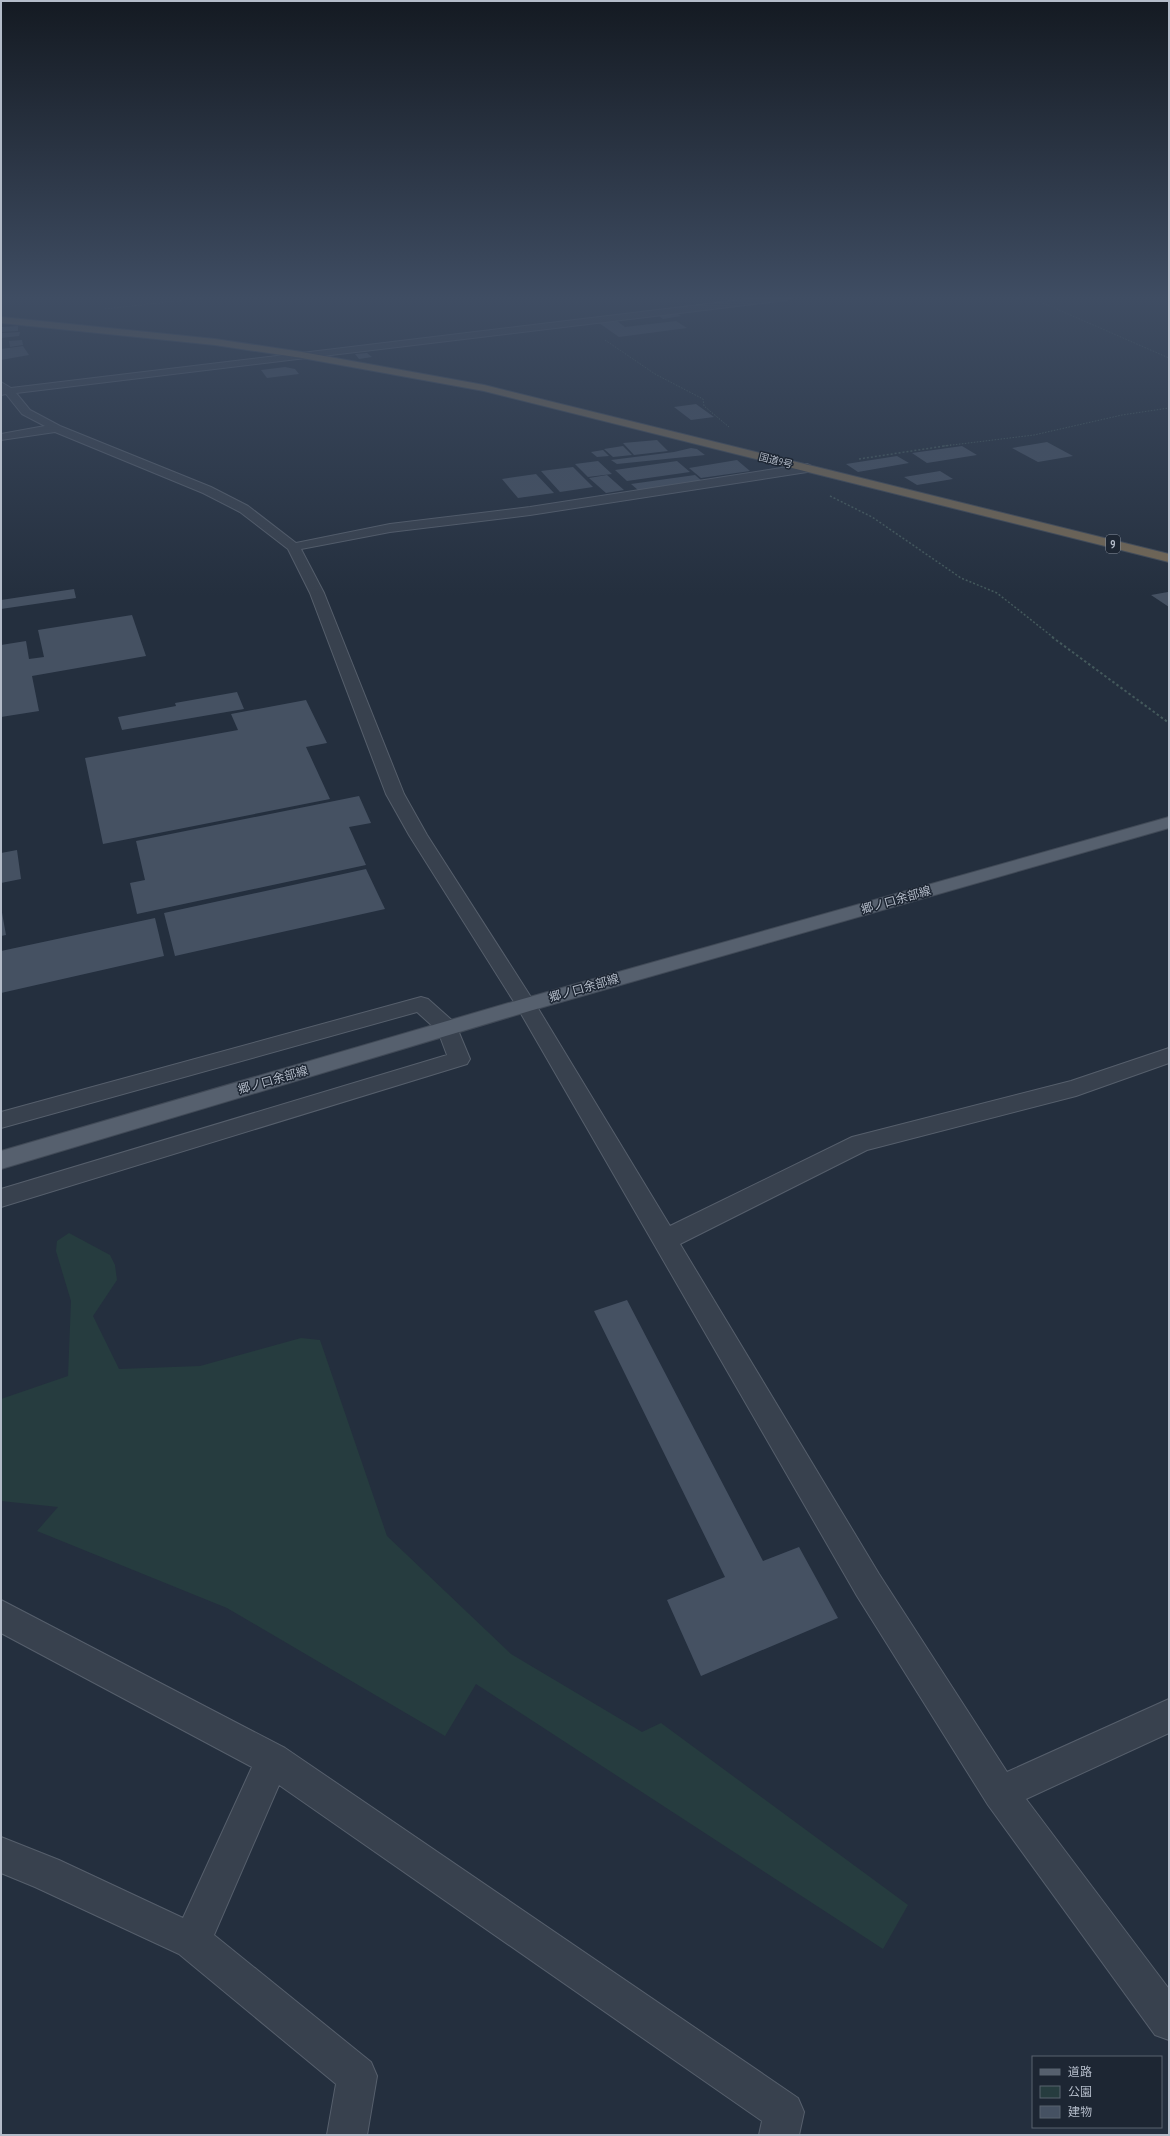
<svg xmlns="http://www.w3.org/2000/svg" width="1170" height="2136" font-family="'PT Sans Narrow','Noto Sans JP',sans-serif">
<rect width="100%" height="100%" fill="#242f3e"/>
<path fill="#263c3f" d="M 69,1233 L 110,1255 L 115,1265 L 117,1280 L 93,1316 L 119,1369 L 200,1366 L 301,1338 L 320,1340 L 387,1536 L 511,1654 L 642,1732 L 661,1723 L 908,1905 L 883,1949 L 476,1684 L 445,1736 L 227,1608 L 37,1531 L 58,1507 L 1,1501 L 1,1399 L 68,1376 L 71,1301 L 56,1251 L 57,1241 Z"/>
<path fill="#455162" d="M 676,313 L 681,316 L 663,319 L 658,315 Z
M 617,321 L 625,327 L 676,321 L 687,328 L 619,337 L 599,323 Z
M 18,326 L 18,331 L 1,332 L 1,327 Z
M 20,332 L 19,336 L 1,338 L 1,333 Z
M 22,340 L 23,345 L 10,347 L 9,341 Z
M 23,346 L 29,355 L 1,360 L 1,349 Z
M 367,353 L 372,357 L 359,359 L 355,354 Z
M 285,367 L 295,369 L 299,374 L 267,378 L 261,370 Z
M 696,404 L 714,417 L 691,420 L 674,407 Z
M 657,440 L 668,451 L 634,455 L 623,443 Z
M 1047,442 L 1073,456 L 1038,462 L 1012,448 Z
M 623,446 L 632,455 L 613,457 L 604,449 Z
M 962,446 L 977,455 L 927,463 L 912,453 Z
M 691,448 L 697,449 L 705,455 L 617,464 L 611,460 L 674,452 Z
M 603,450 L 609,456 L 597,457 L 591,452 Z
M 897,456 L 909,463 L 858,472 L 846,464 Z
M 737,460 L 750,471 L 701,478 L 689,468 Z
M 598,461 L 612,474 L 588,477 L 575,464 Z
M 677,461 L 690,472 L 627,481 L 615,470 Z
M 573,467 L 593,487 L 560,492 L 541,471 Z
M 940,471 L 953,479 L 917,485 L 904,477 Z
M 536,474 L 554,493 L 518,498 L 502,479 Z
M 607,475 L 624,490 L 606,493 L 589,478 Z
M 695,475 L 702,481 L 638,490 L 631,484 Z
M 74,589 L 76,598 L 1,609 L 1,600 Z
M 1168,592 L 1169,607 L 1151,595 Z
M 132,615 L 146,656 L 32,676 L 39,711 L 1,717 L 1,645 L 26,641 L 29,659 L 44,657 L 38,630 Z
M 237,692 L 244,709 L 122,730 L 118,717 L 176,706 L 175,703 Z
M 306,700 L 327,743 L 306,747 L 330,799 L 103,844 L 85,758 L 238,730 L 231,714 Z
M 359,796 L 371,823 L 349,827 L 366,865 L 137,914 L 130,883 L 145,880 L 136,841 Z
M 17,850 L 21,879 L 1,883 L 1,853 Z
M 366,869 L 385,909 L 175,956 L 164,913 Z
M 1,907 L 6,935 L 1,936 Z
M 155,918 L 164,956 L 1,993 L 1,951 Z
M 627,1300 L 763,1561 L 799,1547 L 838,1618 L 701,1676 L 667,1600 L 725,1577 L 594,1311 Z"/>
<g fill="none" stroke-linecap="round" stroke-linejoin="round">
<g stroke="#565f6c" stroke-width="2">
<path id="minor" d="M 766,297 L 791,297 L 787,300 L 16,393 L 30,410 L 60,426 L 211,487 L 248,506 L 296,543 L 390,524 L 530,507 L 807,464 L 811,466 L 813,468 L 807,472 L 530,515 L 390,532 L 301,549 L 324,593 L 404,794 L 427,835 L 536,1005 L 670,1226 L 852,1137 L 1071,1081 L 1169,1048 L 1169,1063 L 1076,1096 L 867,1150 L 680,1244 L 879,1574 L 1007,1772 L 1169,1699 L 1169,1733 L 1026,1799 L 1169,1989 L 1169,2040 L 1155,2035 L 988,1805 L 857,1596 L 516,1005 L 409,835 L 386,794 L 310,593 L 288,549 L 240,512 L 203,493 L 55,432 L 1,440 L 1,434 L 45,426 L 22,414 L 6,394 L 1,395 L 1,382 L 11,388 Z
M 421,997 L 428,999 L 455,1023 L 470,1059 L 467,1064 L 1,1207 L 1,1189 L 447,1055 L 438,1031 L 417,1012 L 1,1128 L 1,1112 Z
M 1,1600 L 285,1748 L 798,2098 L 804,2112 L 799,2135 L 759,2135 L 762,2121 L 279,1785 L 214,1935 L 371,2062 L 377,2076 L 367,2135 L 327,2135 L 336,2084 L 179,1954 L 35,1887 L 1,1873 L 1,1837 L 59,1860 L 183,1918 L 252,1767 L 1,1633 Z"/>
</g>
<g stroke="#414a57" stroke-width="2">
<path id="major" d="M 1169,817 L 1169,828 L 533,1010 L 1,1169 L 1,1151 L 519,1000 Z"/>
</g>
<g stroke="#434c59" stroke-width="2">
<path id="highway" d="M 1,317 L 215,339 L 302,352 L 484,385 L 1169,554 L 1169,562 L 484,391 L 302,358 L 215,345 L 1,323 Z"/>
</g>
<path stroke="#44595c" stroke-width="1" stroke-dasharray="1.5 1.5" stroke-linecap="butt" d="M 569,297 L 577,303
M 1029,297 L 1169,358
M 105,309 L 213,297
M 605,340 L 655,374 L 703,399 L 704,406 L 729,427
M 944,446 L 1034,435 L 1122,415 L 1169,408"/>
<path stroke="#44595c" stroke-width="1.5" stroke-dasharray="2 2" stroke-linecap="butt" d="M 859,459 L 951,445
M 830,496 L 872,517 L 961,578 L 997,593 L 1054,638"/>
<path stroke="#44595c" stroke-width="2" stroke-dasharray="2.5 2.5" stroke-linecap="butt" d="M 1052,637 L 1169,723"/>
<use href="#minor" fill="#38414e" fill-rule="evenodd"/>
<use href="#major" fill="#56606e" fill-rule="evenodd"/>
<use href="#highway" fill="#746855" fill-rule="evenodd"/>
</g>
<linearGradient id="sky" x2="0" y2="1"><stop stop-color="#141a22"/><stop offset="0.5" stop-color="#3f4d63"/><stop offset="1" stop-color="#3f4d63" stop-opacity="0"/></linearGradient>
<rect width="1170" height="596" fill="url(#sky)"/>
<g text-anchor="middle" stroke-width="3" stroke-linejoin="round" paint-order="stroke">
<g font-size="10" fill="#b4bcc9" stroke="#1d2633">
<text transform="translate(776 460) rotate(14)" y="4">国道9号</text>
</g>
<rect fill="#1d2633" stroke="#878f9c" stroke-width="1" x="1106" y="535" width="14" height="18" rx="3"/>
<g font-size="11" font-weight="bold" fill="#b4bcc9">
<text x="1113" y="548">9</text>
</g>
<g font-size="12" fill="#b4bcc9" stroke="#1d2633">
<text transform="translate(896 900) rotate(-16)" y="4">郷ノ口余部線</text>
<text transform="translate(584 988) rotate(-16)" y="4">郷ノ口余部線</text>
<text transform="translate(273 1080) rotate(-16)" y="4">郷ノ口余部線</text>
</g>
</g>
<rect width="1170" height="2136" fill="none" stroke="#b4bcc9" stroke-width="4"/>
<rect x="1032" y="2056" width="130" height="72" fill="#1d2633" stroke="#59626f"/>
<rect x="1040" y="2069" width="20" height="6" fill="#56606e" stroke="#59626f"/>
<text x="1068" y="2076" font-size="12" fill="#b4bcc9">道路</text>
<rect x="1040" y="2086" width="20" height="12" fill="#263c3f" stroke="#59626f"/>
<text x="1068" y="2096" font-size="12" fill="#b4bcc9">公園</text>
<rect x="1040" y="2106" width="20" height="12" fill="#455162" stroke="#59626f"/>
<text x="1068" y="2116" font-size="12" fill="#b4bcc9">建物</text>
</svg>
